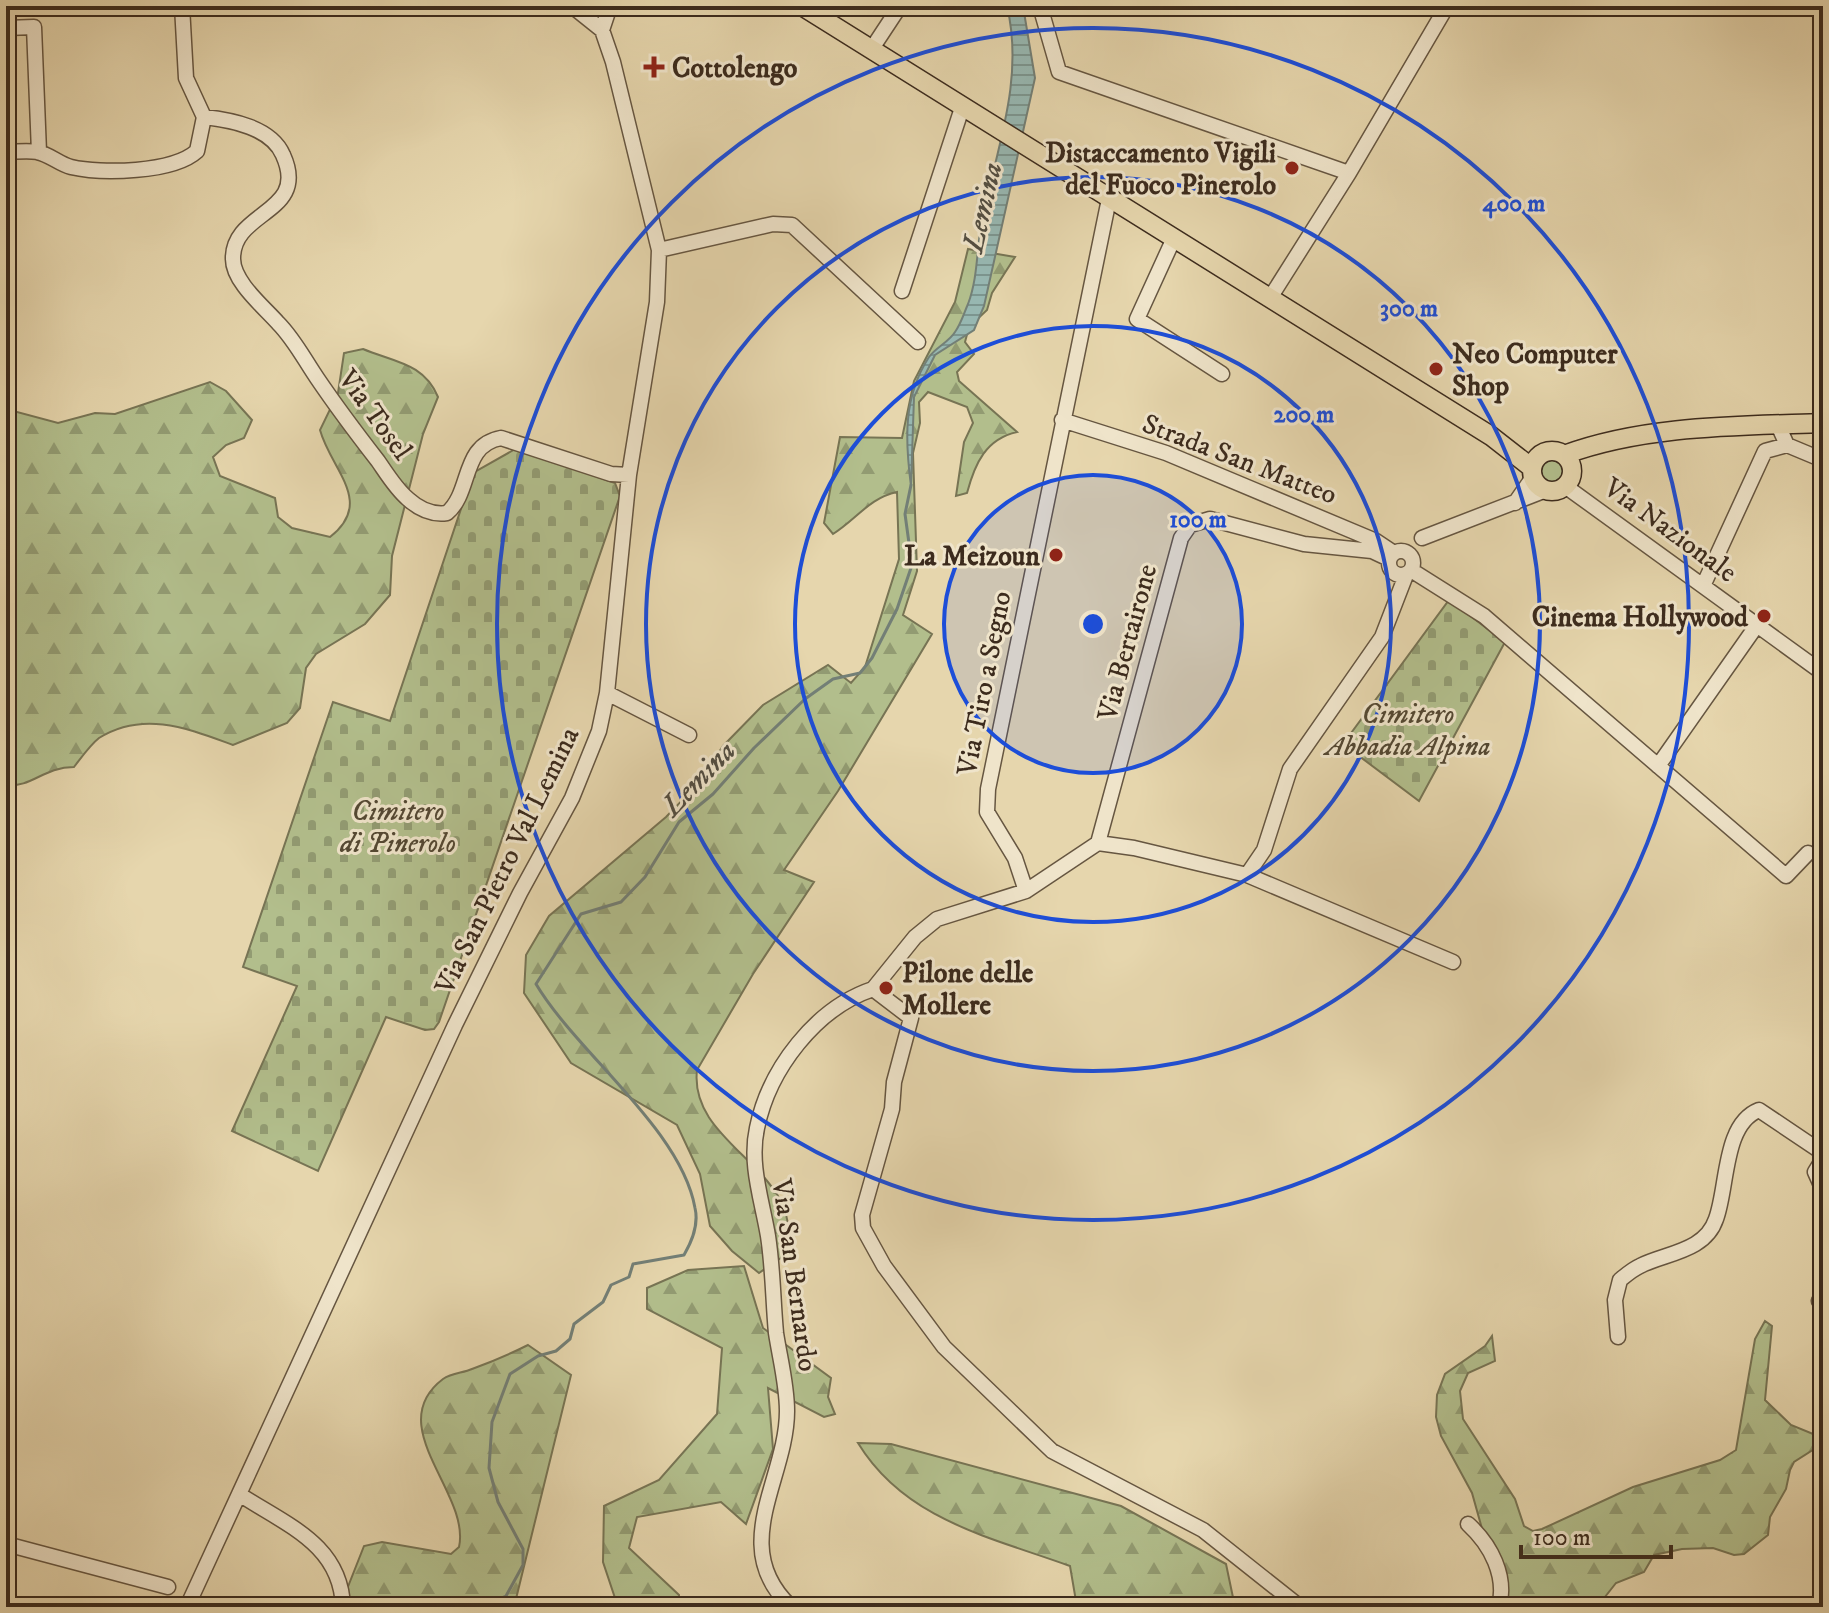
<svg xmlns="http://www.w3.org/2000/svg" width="1829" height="1613" font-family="'IM FELL DW Pica',serif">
<defs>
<pattern id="grass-tufts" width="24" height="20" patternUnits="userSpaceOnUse" patternTransform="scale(2)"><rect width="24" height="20" fill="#b2be8c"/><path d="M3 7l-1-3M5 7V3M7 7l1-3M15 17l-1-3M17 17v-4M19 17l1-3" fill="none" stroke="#929b72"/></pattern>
<pattern id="forest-firs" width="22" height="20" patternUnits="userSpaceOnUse" patternTransform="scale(2)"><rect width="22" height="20" fill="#b2be8c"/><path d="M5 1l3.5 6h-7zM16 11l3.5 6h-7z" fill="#929b72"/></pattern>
<pattern id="cemetery-stones" width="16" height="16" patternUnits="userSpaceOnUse" patternTransform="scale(2)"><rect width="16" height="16" fill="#b2be8c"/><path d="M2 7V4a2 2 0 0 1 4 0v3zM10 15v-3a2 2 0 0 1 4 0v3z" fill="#929b72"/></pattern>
<pattern id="water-rules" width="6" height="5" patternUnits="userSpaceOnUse" patternTransform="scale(2)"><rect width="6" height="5" fill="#97b7b1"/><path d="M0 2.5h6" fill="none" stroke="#7c958f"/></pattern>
</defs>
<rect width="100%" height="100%" fill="#e6d6ad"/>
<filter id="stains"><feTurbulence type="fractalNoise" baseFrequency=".0025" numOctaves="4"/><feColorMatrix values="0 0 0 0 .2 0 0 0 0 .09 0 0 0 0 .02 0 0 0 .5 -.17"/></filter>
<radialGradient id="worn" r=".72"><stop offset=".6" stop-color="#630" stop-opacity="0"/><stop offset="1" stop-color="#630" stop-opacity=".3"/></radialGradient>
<path fill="url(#grass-tufts)" stroke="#777454" stroke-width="2" d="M1539 471a13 13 0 1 1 26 0a13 13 0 1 1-26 0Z"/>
<path fill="url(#forest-firs)" stroke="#777454" stroke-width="2" d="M 968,249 L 1015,257 L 992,293 L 987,310 L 969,327 L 965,342 L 974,354 L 957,372 L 959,381 L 1017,432 C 986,439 975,463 967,493 L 956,496 L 964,442 L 973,423 L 967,407 L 928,392 L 919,402 L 920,423 L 913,453 L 917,571 L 903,615 L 932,634 L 838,791 L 784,870 L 814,882 L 753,974 L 697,1070 C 690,1131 764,1158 784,1208 C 789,1220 789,1237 791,1251 L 759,1273 L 732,1251 L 710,1226 L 700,1174 L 677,1125 L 571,1063 L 524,993 L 526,955 L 549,916 L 666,817 L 699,783 L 723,746 L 763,705 L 828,665 L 851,683 L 865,667 L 899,559 L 897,492 C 869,498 857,519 833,534 L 824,523 L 840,437 L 902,438 L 914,381 L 955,302 Z
M 363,349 C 394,362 424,363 438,397 L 423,434 L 392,556 L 390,595 L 365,624 L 316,654 L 306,668 L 300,708 L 287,723 L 233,745 C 189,729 144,710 99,738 C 90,745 81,758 74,767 C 43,767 32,788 6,785 L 6,409 L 58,423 L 95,413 L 115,414 L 210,382 L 226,391 L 252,420 L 244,438 L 226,445 L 213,457 L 220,476 L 275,498 L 278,517 L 292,528 L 330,537 C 375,502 331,470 320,430 L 338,393 L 344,353 Z
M 744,1266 L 763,1328 L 831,1378 L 828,1397 L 835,1414 L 824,1417 L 768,1388 L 773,1449 L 746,1524 L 721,1502 L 637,1517 L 629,1548 L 679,1595 L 679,1607 L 618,1607 L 603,1562 L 604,1506 L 659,1480 L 717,1414 L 722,1348 L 647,1309 L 647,1288 L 688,1270 Z
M 1765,1321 L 1772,1326 L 1765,1400 L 1791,1425 L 1818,1436 L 1819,1446 L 1794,1462 L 1790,1470 L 1786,1489 L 1770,1517 L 1768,1535 L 1744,1554 L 1734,1555 L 1713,1548 L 1682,1549 L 1654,1555 L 1644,1572 L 1616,1583 L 1597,1607 L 1504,1607 L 1472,1493 L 1441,1436 L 1436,1417 L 1437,1395 L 1445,1374 L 1485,1346 L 1492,1336 L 1495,1361 L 1468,1373 L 1460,1391 L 1463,1419 L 1515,1499 L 1524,1526 L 1533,1531 L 1542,1529 L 1633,1487 L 1720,1460 L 1736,1450 L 1755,1339 Z
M 528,1345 L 571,1375 L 514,1607 L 340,1607 L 364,1546 L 382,1542 L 451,1554 L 459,1547 C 471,1493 381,1426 443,1379 C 452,1373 463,1373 472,1369 C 491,1362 510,1354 528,1345 Z
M 858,1443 L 891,1444 L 1121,1506 L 1226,1564 L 1235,1607 L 1077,1607 L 1070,1566 C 990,1537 905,1520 858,1443 Z"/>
<path fill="url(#cemetery-stones)" stroke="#777454" stroke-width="2" d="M 517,448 L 615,483 L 620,496 L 439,1022 L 434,1029 L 425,1030 L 386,1017 L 318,1171 L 232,1131 L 297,986 L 243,967 L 333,702 L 390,721 L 473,473 Z
M 1449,600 L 1505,642 L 1419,801 L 1343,744 Z"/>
<path fill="url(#water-rules)" stroke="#737f76" stroke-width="2" d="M 1007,6 L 1023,6 L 1035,78 L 984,306 L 974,330 L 935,355 L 914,397 L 911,486 C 905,440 903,397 929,357 C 936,347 949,342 955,332 C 961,324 964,313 968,304 C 979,275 976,245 983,215 C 998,145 1024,78 1007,6 Z"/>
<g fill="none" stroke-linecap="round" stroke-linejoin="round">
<path stroke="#737f76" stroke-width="3" d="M 466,1607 L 488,1604 L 506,1596 L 523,1565 L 523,1549 L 498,1502 L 489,1468 L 492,1422 L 510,1374 L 538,1356 L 556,1351 L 570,1339 L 574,1324 L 603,1302 L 611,1285 L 629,1277 L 633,1264 L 684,1255 C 692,1241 699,1225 695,1208 C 681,1129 577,1053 536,984 L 581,914 L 621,902 L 645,877 L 679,822 L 713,794 L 754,748 L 805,699 L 833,679 L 860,673 L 872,658 L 897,609 L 912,565 L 905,514 L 911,485"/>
<g stroke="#665641" stroke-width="17">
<path id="minor" d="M 182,6 L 186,78 L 204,117
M 1040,6 L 1059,72 L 1349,173
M 6,28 L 34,27 L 39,152
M 602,30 L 610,6
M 871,50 L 900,6
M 6,152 C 16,152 27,150 37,152 C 49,154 59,164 71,167 C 101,174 173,173 197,151 L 204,117 C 231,120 271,127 283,155 C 310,214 232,210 233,259 C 233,282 264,307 278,323 C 294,339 304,359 317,378 C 336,406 357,434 378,461 C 387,474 396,489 408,499 C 419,509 433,515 447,513 C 472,492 461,445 501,438 L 611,474 L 629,475
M 1174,238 L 1137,319 L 1222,374
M 659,250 L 773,224 L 792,225 L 918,342
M 902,291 L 962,108
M 1270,298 L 1349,173 L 1447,6
M 1062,420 L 1166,453 L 1376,541 L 1394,553
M 1778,425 L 1787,445 L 1823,460
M 1565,486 L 1823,673
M 1515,503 L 1533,477
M 1422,538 L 1546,490
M1389 563a12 12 0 1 1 24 0a12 12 0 1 1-24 0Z
M 1411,570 L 1484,616 L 1786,876 L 1808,853
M 1703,586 L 1765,451 L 1787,445
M 607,693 L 689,735
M 1658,766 L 1757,625
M 1098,843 L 1134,848 L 1247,875 L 1264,850 L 1290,769 L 1382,637 L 1406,575
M 1247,875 L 1453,962
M 1026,891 L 1098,843 L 1181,538 L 1190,525 L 1210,519 L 1304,544 L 1372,551 L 1389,559
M 873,989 L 915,937 L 937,919 L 1026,891 L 1015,858 L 987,812 L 988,789 L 1109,199
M 873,989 L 911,1018 L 894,1082 L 892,1109 L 862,1215 L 863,1228 L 884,1266 L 944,1347 L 1052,1451 L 1203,1530 L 1300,1607
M 1823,1159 L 1815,1172 L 1823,1190
M 1819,1301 L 1823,1298
M 1618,1337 L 1615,1300 L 1620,1280 C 1626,1275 1633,1269 1640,1266 C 1665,1253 1705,1252 1716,1219 C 1728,1187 1723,1124 1759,1110 L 1823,1153
M 239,1494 C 286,1525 341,1544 343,1607
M 1468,1524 C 1491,1545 1507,1576 1499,1607
M 6,1544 L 168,1587
M 187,1607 L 455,1025 L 520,893 L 572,798 L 599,731 L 607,693 L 629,475 L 657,302 L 659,250 L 613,62 L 602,30 L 572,6
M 791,1607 C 727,1547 787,1479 787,1411 C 787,1385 780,1359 776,1333 C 773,1301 773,1268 768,1236 C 762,1200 749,1164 757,1128 C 769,1069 816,1008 873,989"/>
</g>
<g stroke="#3c2b1d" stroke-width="21">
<path id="major" d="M 802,6 L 1491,436 L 1532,468
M1532 471a20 20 0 1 1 40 0a20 20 0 1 1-40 0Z
M 1564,455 C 1645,425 1738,426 1823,423"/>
</g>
<use href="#minor" stroke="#efe4ca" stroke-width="14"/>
<use href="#major" stroke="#e6d6ad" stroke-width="18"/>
</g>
<circle cx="1093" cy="624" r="149" fill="#1d4ed8" fill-opacity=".12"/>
<g fill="none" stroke="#1d4ed8" stroke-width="4">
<circle cx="1093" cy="624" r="149"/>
<circle cx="1093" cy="624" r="298"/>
<circle cx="1093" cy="624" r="447"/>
<circle cx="1093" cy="624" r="596"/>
</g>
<g fill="#8f2418" stroke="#efe4ca" stroke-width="3">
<path d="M650 55h8v8h8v8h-8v8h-8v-8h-8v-8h8z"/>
<circle cx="1292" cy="168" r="8"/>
<circle cx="1436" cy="369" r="8"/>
<circle cx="1056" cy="555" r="8"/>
<circle cx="1764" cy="616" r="8"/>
<circle cx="886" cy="988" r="8"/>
</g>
<g text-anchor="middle" stroke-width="6" stroke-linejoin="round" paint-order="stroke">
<g font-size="28" font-weight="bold" fill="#3c2b1d" stroke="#efe4ca" text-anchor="start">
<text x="672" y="77">Cottolengo</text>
<text x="1276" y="162" text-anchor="end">Distaccamento Vigili<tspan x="1276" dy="32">del Fuoco Pinerolo</tspan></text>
<text x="1452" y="363">Neo Computer<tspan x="1452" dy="32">Shop</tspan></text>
<text x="1040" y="565" text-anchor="end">La Meizoun</text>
<text x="1748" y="626" text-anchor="end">Cinema Hollywood</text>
<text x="902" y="982">Pilone delle<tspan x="902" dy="32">Mollere</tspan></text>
</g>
<g font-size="28" fill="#3c2b1d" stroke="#efe4ca">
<text transform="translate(376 414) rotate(54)" y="10">Via Tosel</text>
<text transform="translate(1240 458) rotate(21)" y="10">Strada San Matteo</text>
<text transform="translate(1671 529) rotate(36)" y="10">Via Nazionale</text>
<text transform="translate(1126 642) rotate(-75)" y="10">Via Bertairone</text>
<text transform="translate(983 683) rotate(-79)" y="10">Via Tiro a Segno</text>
<text transform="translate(506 860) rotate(-64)" y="10">Via San Pietro Val Lemina</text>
<text transform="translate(796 1275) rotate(82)" y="10">Via San Bernardo</text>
</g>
<g font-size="28" font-style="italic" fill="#544833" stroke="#efe4ca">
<text x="1408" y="723">Cimitero<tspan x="1408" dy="32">Abbadia Alpina</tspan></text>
<text x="398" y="820">Cimitero<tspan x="398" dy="32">di Pinerolo</tspan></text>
</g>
<g font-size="30" font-style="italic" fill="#534e42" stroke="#efe4ca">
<text transform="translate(982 207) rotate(-77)" y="10">Lemina</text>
<text transform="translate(698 778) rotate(-46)" y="10">Lemina</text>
</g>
</g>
<circle cx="1093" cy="624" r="12" fill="#1d4ed8" stroke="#efe4ca" stroke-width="4"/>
<g font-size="24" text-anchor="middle" font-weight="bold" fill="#1d4ed8" stroke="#efe4ca" stroke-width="6" stroke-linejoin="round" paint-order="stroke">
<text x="1514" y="211">400 m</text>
<text x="1409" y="316">300 m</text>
<text x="1304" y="422">200 m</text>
<text x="1198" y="527">100 m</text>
</g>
<rect width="1829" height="1613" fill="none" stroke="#e6d6ad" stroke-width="32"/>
<rect x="8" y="8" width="1813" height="1597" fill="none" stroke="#3c2b1d" stroke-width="4"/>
<rect x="16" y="16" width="1797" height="1581" fill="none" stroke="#3c2b1d" stroke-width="2"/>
<path d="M1521 1545v12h150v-12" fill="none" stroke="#3c2b1d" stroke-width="4"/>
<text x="1533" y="1545" font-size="24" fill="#3c2b1d" stroke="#efe4ca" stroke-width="6" paint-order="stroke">100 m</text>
<rect width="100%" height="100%" filter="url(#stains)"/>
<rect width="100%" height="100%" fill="url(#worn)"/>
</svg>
